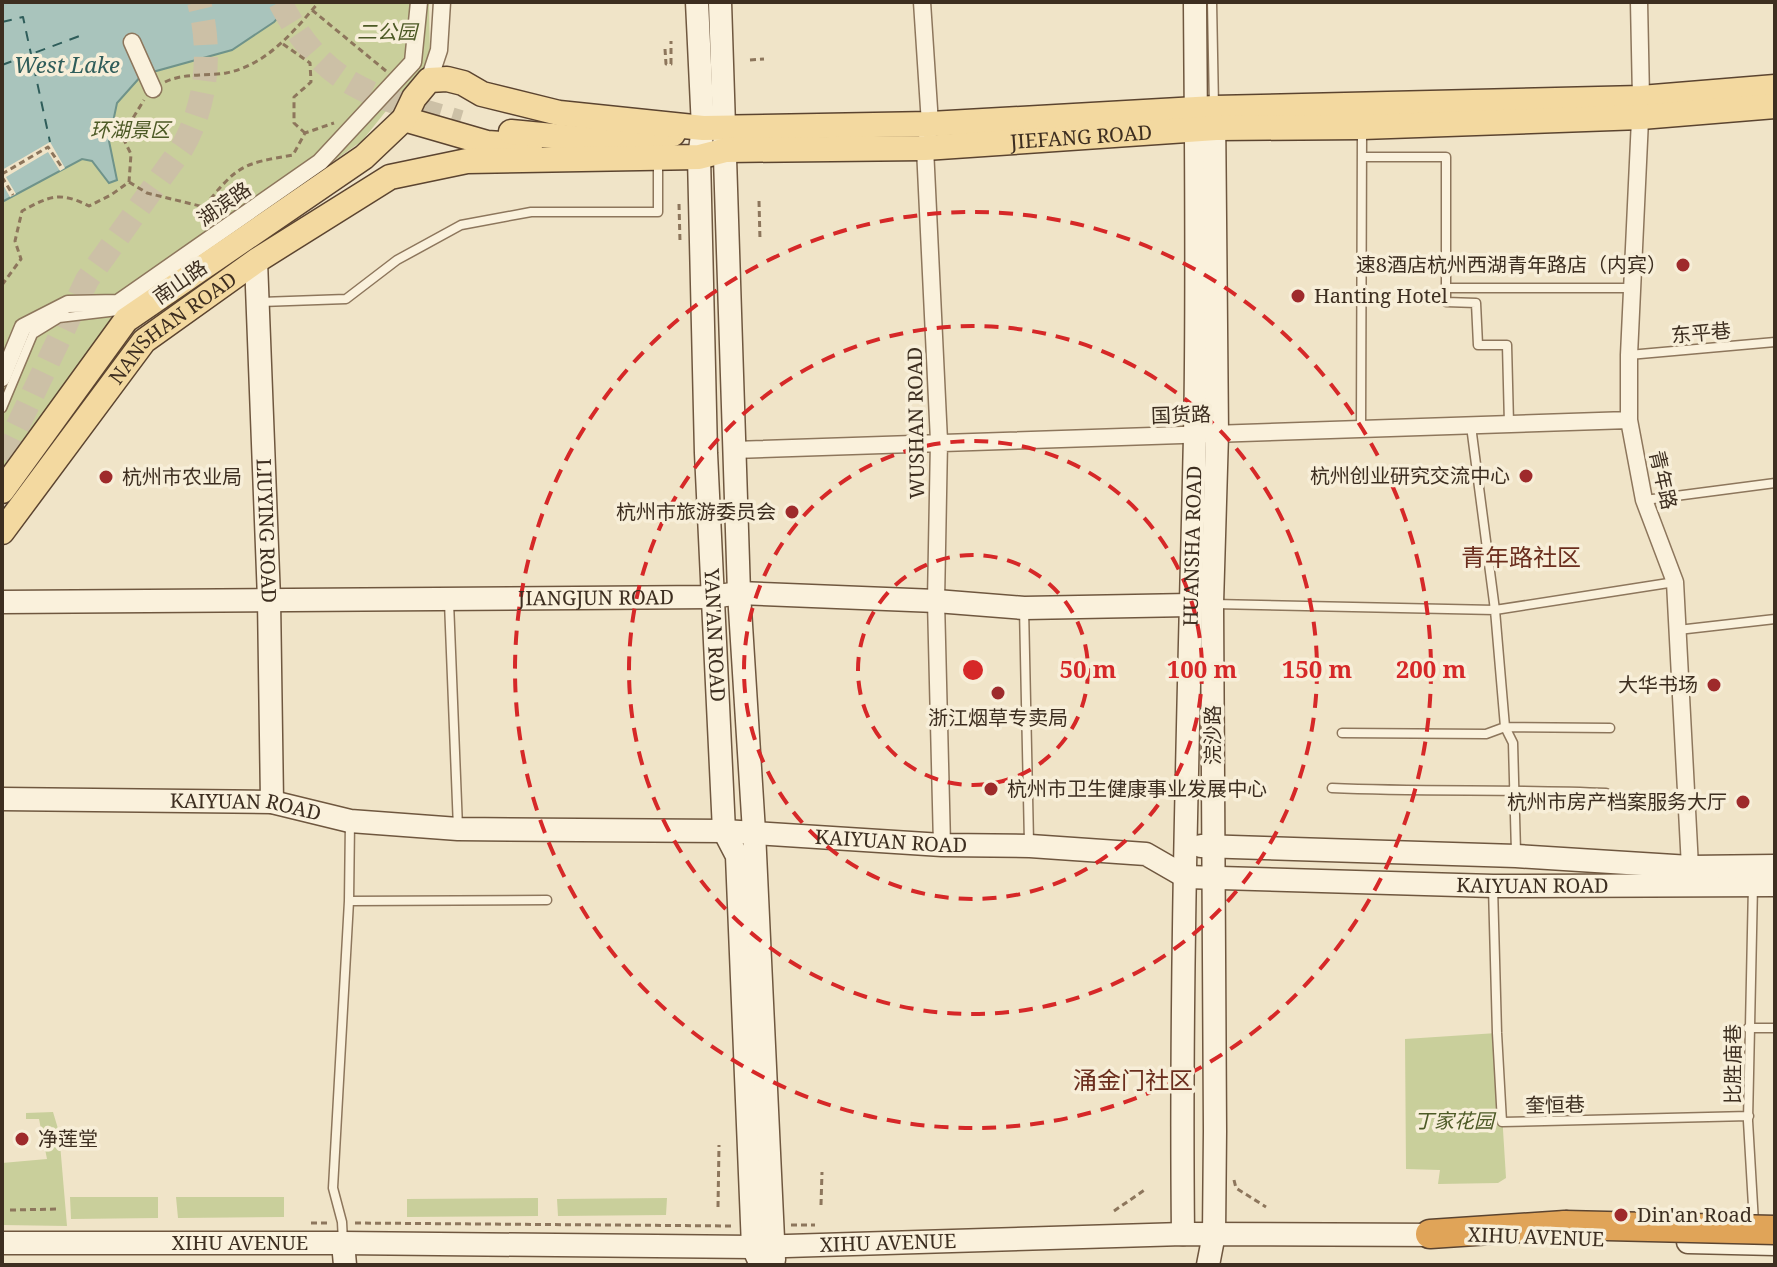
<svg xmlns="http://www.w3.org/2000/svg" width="1777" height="1267" font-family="'Noto Serif','Noto Sans SC',serif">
<rect width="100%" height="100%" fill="#f0e4c8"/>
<path fill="#c9cf9b" d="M 2,2 L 429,2 L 430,61 L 412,91 L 390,106 L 362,141 L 128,306 L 2,479 Z
M 1497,1033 L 1506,1178 L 1498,1183 L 1438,1184 L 1440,1170 L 1406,1169 L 1405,1039 Z
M 53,1112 L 59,1132 L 67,1226 L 2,1225 L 2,1163 L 47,1159 L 39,1119 L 26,1119 L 26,1113 Z
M 70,1197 L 158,1197 L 158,1218 L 71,1219 Z
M 176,1197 L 284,1197 L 284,1217 L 178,1218 Z
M 538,1198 L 538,1216 L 407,1217 L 407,1199 Z
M 667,1198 L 666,1215 L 558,1216 L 557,1199 Z"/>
<path fill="#a9c4bc" stroke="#6f938a" stroke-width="2" d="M 2,2 L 293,2 L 274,22 L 232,50 L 142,75 L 117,103 L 109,141 L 117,180 L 109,183 L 92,161 L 82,159 L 2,202 Z"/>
<path fill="#f0e4c8" d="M 50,142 L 65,168 L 60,171 L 48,152 L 6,177 L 16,194 L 10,197 L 2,183 L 2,170 Z"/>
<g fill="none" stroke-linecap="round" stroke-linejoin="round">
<path stroke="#2f5d5a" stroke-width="2" stroke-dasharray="10 8" stroke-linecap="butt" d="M 2,22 L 23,17 L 50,142
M 2,65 L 85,34"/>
<path stroke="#ccc0a6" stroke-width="24" stroke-dasharray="24 12" stroke-linecap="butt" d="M 280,2 C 326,90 372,95 460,122
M 2,459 L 87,280 L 182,148 C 207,104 212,51 199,2"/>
<g stroke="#8d765c" stroke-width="11">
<path id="lane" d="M 1212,2 L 1214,107
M 1362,157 L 1446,157 L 1446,302 L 1476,303 L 1478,345 L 1507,345 L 1509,424
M 1446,288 L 1633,288
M 261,302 L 346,299 L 397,260 L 461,225 L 531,212 L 658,212 L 658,159
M 1629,355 L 1775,342
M 2,408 L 33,334 L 59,318 L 126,310
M 1471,426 L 1495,610 L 1505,727 L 1513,743 L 1516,852
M 1361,429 L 1362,131
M 1645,500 L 1775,483
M 449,602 L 458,828
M 1214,604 L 1495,610 L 1675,582
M 1024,608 L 1029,843
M 1678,630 L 1775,619
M 1342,733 L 1486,734 L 1505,727 L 1610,728
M 1332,788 C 1423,792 1514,789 1606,793
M 1753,885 L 1748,1121 L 1754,1223
M 1493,887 L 1497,1033 L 1502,1122 L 1749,1116
M 349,901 L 547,900
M 1748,1028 L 1775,1028
M 343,1242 L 342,1222 L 333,1188 L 349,901 L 350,821"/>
</g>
<g stroke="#8d765c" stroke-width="19">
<path id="street" d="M 922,2 L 930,124 L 925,148 L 939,441 L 936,601 L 942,845
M 1639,2 L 1641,98 L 1629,355 L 1629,420 L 1644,500 L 1675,582 L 1690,867
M 132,42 L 153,89
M 429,80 L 439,50 L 442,2
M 2,378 L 23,327 L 68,304 L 118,303 L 320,162 L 413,62 L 419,2
M 734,450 L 1629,420"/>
</g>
<g stroke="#6f573f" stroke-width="25">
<g id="secondary">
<path id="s1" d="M 697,2 L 703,128 L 699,157 L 706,453 L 724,831 L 737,856 L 753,1247 L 761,1265"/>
<path d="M 720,2 L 739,593 L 754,832 L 774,1260"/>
<path id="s2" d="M 256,261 L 269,599 L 272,802"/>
<path id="s3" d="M 2,602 L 712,597 L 739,593 L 936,601 L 1024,608 L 1190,605"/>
<path id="s4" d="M 2,799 L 272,802 L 350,821 L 458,829 L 724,831 L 942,845 L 1030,846 L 1146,854 L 1186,877 L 1493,886 L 1775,885"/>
<path d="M 1201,846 L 1516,856 L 1690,867 L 1775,866"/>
<path id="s5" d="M 1183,1234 C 1180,968 1189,702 1195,436 C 1198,291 1196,146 1195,2"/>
<path d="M 1688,1242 L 1775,1244"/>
<path id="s6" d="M 2,1243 L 343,1243 L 753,1247 L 1183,1234 L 1446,1235"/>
<path d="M 343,1243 L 345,1265"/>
<path d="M 1208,1265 L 1214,1234 L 1215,1131 L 1212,604 L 1217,434 L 1214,111"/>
</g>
</g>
<g stroke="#5b4430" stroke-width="27">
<g id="primary">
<path d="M 404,119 L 487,143 L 530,146"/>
<path d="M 511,132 L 605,141 L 673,134"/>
<path d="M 2,491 L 126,320 L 364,157 L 404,119 L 414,98 L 429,80 L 447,79 L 463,83 L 482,94 L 559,113 L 703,128 L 930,124 L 1214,108 L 1641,98 L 1775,87"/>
<path id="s7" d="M 2,532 L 144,341 L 256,261 L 390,177 L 467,161 L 699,157 L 726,150 L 925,148 L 1216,128 L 1362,127 L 1641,117 L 1775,106"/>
</g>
</g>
<g stroke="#5b4430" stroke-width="31">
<path id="highway" d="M 1430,1234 L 1565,1225"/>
</g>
<path stroke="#8d765c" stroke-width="3" stroke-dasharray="6 4" stroke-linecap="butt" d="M 312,10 L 386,71
M 283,44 L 310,63 L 311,82 L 294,97 L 294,123 L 305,133
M 665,49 L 666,64 L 671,64 L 671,41
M 750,60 L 764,59
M 165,82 C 183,73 206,76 226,73 C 267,65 294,31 319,2
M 2,174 L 48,147 L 63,169
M 2,177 L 13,195
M 129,182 L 147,193 L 204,207 C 238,165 241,164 293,155 L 305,133 L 334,123
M 759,201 L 760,240
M 679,204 L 680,242
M 204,207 L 217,217
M 2,285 L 21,259 L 15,241 L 22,211 C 50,196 59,191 89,206 L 111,195 L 129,182 L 131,154 L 122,136 L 144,100
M 1234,1180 L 1236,1188 L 1266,1207
M 821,1205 L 822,1172
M 718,1207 L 719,1145
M 10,1210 L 60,1209
M 1114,1211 L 1146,1189
M 311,1223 L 331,1223
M 355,1223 L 735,1226
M 791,1225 L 815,1225"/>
<use href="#lane" stroke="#faf1dc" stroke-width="8"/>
<use href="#street" stroke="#faf1dc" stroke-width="16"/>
<use href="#secondary" stroke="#faf1dc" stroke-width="22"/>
<use href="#primary" stroke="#f3d9a0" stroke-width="24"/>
<use href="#highway" stroke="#e0a458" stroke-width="28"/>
<g stroke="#5b4430" stroke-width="31" stroke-linecap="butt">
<path id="highway-bridge" d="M 1565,1225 L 1775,1230"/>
</g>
<use href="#highway-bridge" stroke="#e0a458" stroke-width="28"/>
</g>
<g fill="none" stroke="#d62828" stroke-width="4" stroke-dasharray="14 10">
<circle cx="973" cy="670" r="115"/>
<circle cx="973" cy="670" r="229"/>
<circle cx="973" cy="670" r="344"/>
<circle cx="973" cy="670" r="458"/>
</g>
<g fill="#9e2a2b" stroke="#f7eed8" stroke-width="3">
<circle cx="1683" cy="265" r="8"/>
<circle cx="1298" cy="296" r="8"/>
<circle cx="1526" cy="476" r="8"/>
<circle cx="106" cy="477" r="8"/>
<circle cx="792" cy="512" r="8"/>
<circle cx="1714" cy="685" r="8"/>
<circle cx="998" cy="693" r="8"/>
<circle cx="991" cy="789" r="8"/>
<circle cx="1743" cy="802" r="8"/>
<circle cx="22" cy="1139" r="8"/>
<circle cx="1621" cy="1215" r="8"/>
</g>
<g text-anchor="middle" stroke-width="7" stroke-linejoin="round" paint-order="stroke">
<g font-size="20" font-style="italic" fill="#4d5a26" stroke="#f7eed8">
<text x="387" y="39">二公园</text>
<text x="130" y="137">环湖景区</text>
<text x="1454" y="1128">丁家花园</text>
</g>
<g font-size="20" fill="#3d2e20" stroke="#f7eed8">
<text dy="7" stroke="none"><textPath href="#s7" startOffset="1228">JIEFANG ROAD</textPath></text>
<text transform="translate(224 204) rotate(-35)" y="7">湖滨路</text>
<text transform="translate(180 282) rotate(-35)" y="7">南山路</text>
<text dy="7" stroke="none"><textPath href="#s7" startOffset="268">NANSHAN ROAD</textPath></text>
<text transform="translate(1701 333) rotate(-5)" y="7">东平巷</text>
<text transform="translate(1181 415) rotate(-2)" y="7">国货路</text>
<text transform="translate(916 423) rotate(-91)" y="7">WUSHAN ROAD</text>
<text transform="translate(1663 480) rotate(77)" y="7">青年路</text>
<text dy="7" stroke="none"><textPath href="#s2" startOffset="270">LIUYING ROAD</textPath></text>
<text dy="7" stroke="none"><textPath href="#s5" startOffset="688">HUANSHA ROAD</textPath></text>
<text dy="7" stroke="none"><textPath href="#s3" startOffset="594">JIANGJUN ROAD</textPath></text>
<text dy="7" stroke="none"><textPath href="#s1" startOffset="634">YAN'AN ROAD</textPath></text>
<text transform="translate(1213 735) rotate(-90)" y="7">浣沙路</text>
<text dy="7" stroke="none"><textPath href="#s4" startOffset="244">KAIYUAN ROAD</textPath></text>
<text dy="7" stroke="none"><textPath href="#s4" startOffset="892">KAIYUAN ROAD</textPath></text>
<text dy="7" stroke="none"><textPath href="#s4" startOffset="1540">KAIYUAN ROAD</textPath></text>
<text transform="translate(1733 1064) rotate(-90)" y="7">比胜庙巷</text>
<text transform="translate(1555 1105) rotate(-1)" y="7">奎恒巷</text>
<text transform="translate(1536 1237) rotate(2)" y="7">XIHU AVENUE</text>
<text dy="7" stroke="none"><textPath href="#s6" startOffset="238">XIHU AVENUE</textPath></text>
<text dy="7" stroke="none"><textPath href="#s6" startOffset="886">XIHU AVENUE</textPath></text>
</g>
<g font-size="20" fill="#3d2e20" stroke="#f7eed8" text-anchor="end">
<text x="1667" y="272">速8酒店杭州西湖青年路店（内宾）</text>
<text x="1314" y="303" text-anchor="start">Hanting Hotel</text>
<text x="1510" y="483">杭州创业研究交流中心</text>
<text x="122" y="484" text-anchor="start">杭州市农业局</text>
<text x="776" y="519">杭州市旅游委员会</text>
<text x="1698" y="692">大华书场</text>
<text x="998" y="725" text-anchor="middle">浙江烟草专卖局</text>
<text x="1007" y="796" text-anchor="start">杭州市卫生健康事业发展中心</text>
<text x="1727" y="809">杭州市房产档案服务大厅</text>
<text x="38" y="1146" text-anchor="start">净莲堂</text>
<text x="1637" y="1222" text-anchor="start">Din'an Road</text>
</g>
<g font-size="22" font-style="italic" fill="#2f5d5a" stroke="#f7eed8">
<text x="67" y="73">West Lake</text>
</g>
<g font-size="24" fill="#6b2e1e" stroke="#f7eed8">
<text x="1521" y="566">青年路社区</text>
<text x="1133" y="1089">涌金门社区</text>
</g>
</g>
<circle cx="973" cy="670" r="12" fill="#d62828" stroke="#f7eed8" stroke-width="4"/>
<g font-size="24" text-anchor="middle" font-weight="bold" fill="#d62828" stroke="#f7eed8" stroke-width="7" stroke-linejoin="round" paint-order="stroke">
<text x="1088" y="678">50 m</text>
<text x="1202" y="678">100 m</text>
<text x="1317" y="678">150 m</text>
<text x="1431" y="678">200 m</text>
</g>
<rect width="1777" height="1267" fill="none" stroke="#3d2e20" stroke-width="8"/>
</svg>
